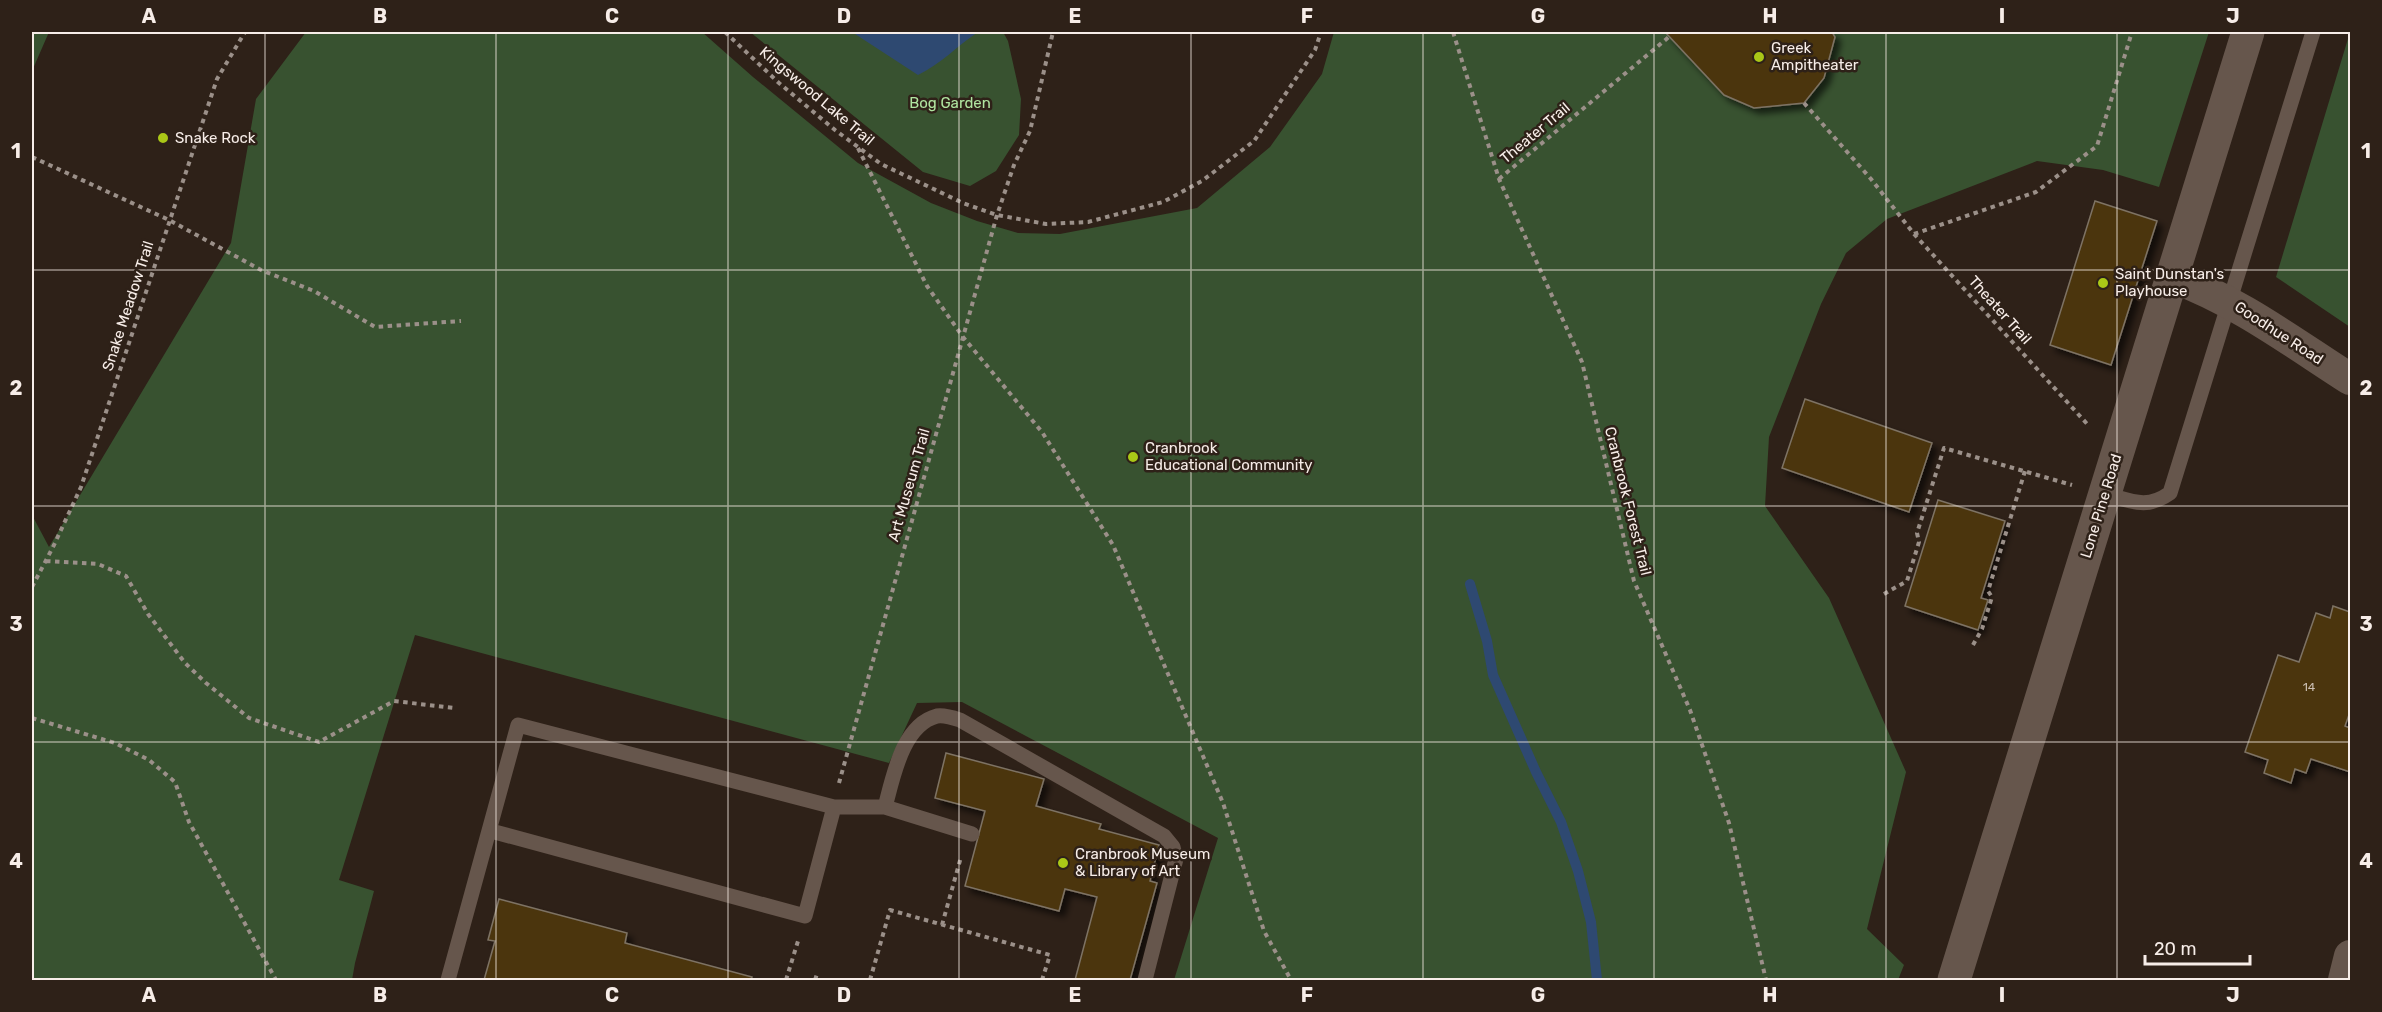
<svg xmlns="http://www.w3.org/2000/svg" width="2382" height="1012" font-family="Rubik,sans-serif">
<defs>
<filter id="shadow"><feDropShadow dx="5.5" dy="5.5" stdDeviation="3" flood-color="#0009"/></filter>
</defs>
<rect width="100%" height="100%" fill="#2e2118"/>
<path fill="#385230" d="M 32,32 L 49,32 L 32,71 Z
M 306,32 L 702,32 L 753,77 L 858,163 L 931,203 L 977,221 L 1018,233 L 1060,234 L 1197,208 L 1270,147 L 1322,74 L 1334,32 L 2209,32 L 2159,187 L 2103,170 L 2037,161 L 1887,219 L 1846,253 L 1821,304 L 1769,437 L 1765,506 L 1829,598 L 1906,772 L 1867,929 L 1904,965 L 1898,980 L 1174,980 L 1218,838 L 962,702 L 917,703 L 889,763 L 415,635 L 339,880 L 374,891 L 355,963 L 352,980 L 32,980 L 32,515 L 49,547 L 231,243 L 256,99 Z
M 750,32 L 1003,32 L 1008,41 L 1021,99 L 1019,135 L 996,171 L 970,186 L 923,172 Z
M 2350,32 L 2350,327 L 2276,277 Z"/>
<path fill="#2e4971" d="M 852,32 L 978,32 C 957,46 941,64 918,75 Z"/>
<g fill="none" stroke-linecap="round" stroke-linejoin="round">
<path stroke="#2e4971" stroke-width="10" d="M 1470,584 L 1487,641 L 1493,675 L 1536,772 L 1561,822 L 1578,871 L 1591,922 L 1597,980"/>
</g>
<path fill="#4b3510" stroke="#7e7364" stroke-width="1.5" filter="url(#shadow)" d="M 1665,32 L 1832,32 L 1835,37 L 1824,78 L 1804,103 L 1754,108 L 1724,95 Z
M 2095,201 L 2157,221 L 2111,365 L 2050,345 Z
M 1805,399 L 1932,443 L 1909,512 L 1782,468 Z
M 1938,500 L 2005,521 L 1981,598 L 1988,600 L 1978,630 L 1905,606 Z
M 2333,606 L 2350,612 L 2350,712 L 2345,726 L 2350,728 L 2350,772 L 2311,759 L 2306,773 L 2295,769 L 2291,783 L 2264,773 L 2268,760 L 2245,752 L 2278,655 L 2299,662 L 2316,613 L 2330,618 Z
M 946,753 L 1044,779 L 1036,806 L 1101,824 L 1099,829 L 1159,845 L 1150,881 L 1157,883 L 1130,980 L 1075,980 L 1097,897 L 1065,889 L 1059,911 L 965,886 L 985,811 L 935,798 Z
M 499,899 L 627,933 L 625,943 L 752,977 L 751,980 L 484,980 L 495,941 L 488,940 Z"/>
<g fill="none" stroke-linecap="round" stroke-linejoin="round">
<path stroke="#9b9089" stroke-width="4" stroke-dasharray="4.5 4.5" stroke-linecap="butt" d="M 725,32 L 779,83 L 835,130 L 881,164 L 963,203 L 997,215 L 1046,224 L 1088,222 L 1163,202 L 1202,181 L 1254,141 L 1315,50 L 1321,32
M 1453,32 L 1499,179 L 1582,362 L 1634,581 L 1690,710 L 1729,823 L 1766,980
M 1804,103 L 1871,179 L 1914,234 L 2089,426
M 858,148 L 927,286 L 963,337 L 1042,432 L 1113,545 L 1223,803 L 1264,931 L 1291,980
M 32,157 L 169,220 L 261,270 L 314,291 L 375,327 L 461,321
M 1499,179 L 1670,36
M 1914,234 L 2036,192 L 2097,146 L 2132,32
M 46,561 L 98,564 L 126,576 L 148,614 L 185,663 L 206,683 L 249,718 L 319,742 L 394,701 L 454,708
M 32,587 L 54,545 L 81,487 L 217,79 L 245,32
M 1884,594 L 1907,581 L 1919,542 L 1917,533 L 1944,448 L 2072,485
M 1973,645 L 1982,629 L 1992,597 L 1988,591 L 2025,471
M 32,718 L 115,743 L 149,760 L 175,782 L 189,822 L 276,980
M 839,783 L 997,215 L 1014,165 L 1030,131 L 1053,32
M 942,925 L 961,857
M 786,980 L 798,941
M 815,980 L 817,974
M 870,980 L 890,910 L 1050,955 L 1042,980"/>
<path stroke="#66564c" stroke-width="15" d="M 2105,494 C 2132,501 2146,510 2170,493 L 2313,32
M 834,807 L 885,807 C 893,778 902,725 937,716 C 943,715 954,718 960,720 L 1164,836 L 1173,847 L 1176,859 L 1145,980
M 885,807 L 972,834
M 448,980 L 518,725 L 834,807 L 805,916 L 491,831"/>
<path stroke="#66564c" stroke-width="32" d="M 2172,277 C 2238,301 2292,342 2350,379
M 2344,980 L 2350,956"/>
<path stroke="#66564c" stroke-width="33" d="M 1954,980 L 2248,32"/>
</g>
<path fill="none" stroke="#f7ede8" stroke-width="1.5" stroke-opacity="0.55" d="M 265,32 L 265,980M 496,32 L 496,980M 728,32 L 728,980M 959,32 L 959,980M 1191,32 L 1191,980M 1423,32 L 1423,980M 1654,32 L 1654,980M 1886,32 L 1886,980M 2117,32 L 2117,980M 32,270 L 2350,270M 32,506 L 2350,506M 32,742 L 2350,742"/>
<g fill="#aac717" stroke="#2e2118" stroke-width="2">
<circle cx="1759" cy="57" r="6"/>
<circle cx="163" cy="138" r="6"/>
<circle cx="2103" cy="283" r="6"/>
<circle cx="1133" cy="457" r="6"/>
<circle cx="1063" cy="863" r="6"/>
</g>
<g text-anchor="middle" stroke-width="5" stroke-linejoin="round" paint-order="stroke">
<g font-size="12" fill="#ccbfb2">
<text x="2309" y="691">14</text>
</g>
<g font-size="15" fill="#f7ede8" stroke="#2e2118" text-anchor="start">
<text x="1771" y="53">Greek<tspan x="1771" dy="17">Ampitheater</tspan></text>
<text x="175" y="143">Snake Rock</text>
<text x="2115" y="279">Saint Dunstan's<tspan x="2115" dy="17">Playhouse</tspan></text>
<text x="1145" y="453">Cranbrook<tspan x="1145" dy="17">Educational Community</tspan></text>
<text x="1075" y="859">Cranbrook Museum<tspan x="1075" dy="17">&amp; Library of Art</tspan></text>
</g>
<g font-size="15" fill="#f7ede8" stroke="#2e2118">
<text transform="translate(817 96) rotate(40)" y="5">Kingswood Lake Trail</text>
<text transform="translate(1535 133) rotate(-40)" y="5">Theater Trail</text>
<text transform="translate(128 306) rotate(-72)" y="5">Snake Meadow Trail</text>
<text transform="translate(2000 310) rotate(48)" y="5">Theater Trail</text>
<text transform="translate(2279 333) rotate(33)" y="5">Goodhue Road</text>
<text transform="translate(909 485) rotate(-74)" y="5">Art Museum Trail</text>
<text transform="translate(1628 501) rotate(76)" y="5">Cranbrook Forest Trail</text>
<text transform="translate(2101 506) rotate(-73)" y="5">Lone Pine Road</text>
</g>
<g font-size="15" fill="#b0e4a0" stroke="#2e2118">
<text x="950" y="108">Bog Garden</text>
</g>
</g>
<rect width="2382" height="1012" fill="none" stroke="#2e2118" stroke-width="66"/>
<path d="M2145 955v9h105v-9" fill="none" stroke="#f7ede8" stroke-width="3"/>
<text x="2154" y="955" font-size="18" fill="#f7ede8" stroke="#2e2118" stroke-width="4.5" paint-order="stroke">20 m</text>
<rect x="33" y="33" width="2316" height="946" fill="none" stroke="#f7ede8" stroke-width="2"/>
<g font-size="20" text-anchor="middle" font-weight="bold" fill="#f7ede8">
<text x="149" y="23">A</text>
<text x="380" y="23">B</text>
<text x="612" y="23">C</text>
<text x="844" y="23">D</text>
<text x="1075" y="23">E</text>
<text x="1307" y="23">F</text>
<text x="1538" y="23">G</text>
<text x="1770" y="23">H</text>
<text x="2002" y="23">I</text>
<text x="2233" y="23">J</text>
<text x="16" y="158">1</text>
<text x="2366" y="158">1</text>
<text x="16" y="395">2</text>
<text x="2366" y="395">2</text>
<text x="16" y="631">3</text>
<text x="2366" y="631">3</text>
<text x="16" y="868">4</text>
<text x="2366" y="868">4</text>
<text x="149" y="1002">A</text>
<text x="380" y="1002">B</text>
<text x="612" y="1002">C</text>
<text x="844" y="1002">D</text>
<text x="1075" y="1002">E</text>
<text x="1307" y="1002">F</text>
<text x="1538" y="1002">G</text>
<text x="1770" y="1002">H</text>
<text x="2002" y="1002">I</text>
<text x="2233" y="1002">J</text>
</g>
</svg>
